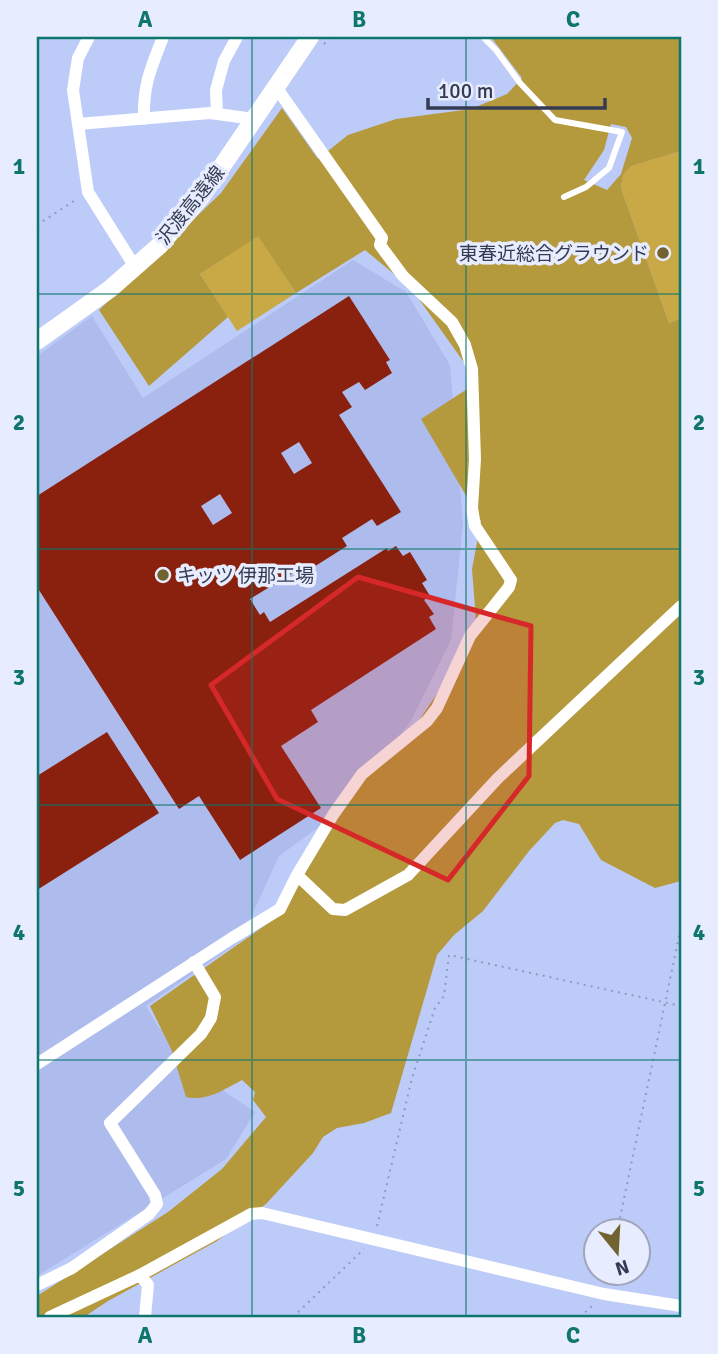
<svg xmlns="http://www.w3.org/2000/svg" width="718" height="1354" font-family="Signika,'Noto Sans JP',sans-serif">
<rect width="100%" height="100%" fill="#bdcbf9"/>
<path fill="#adbced" d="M 353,260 L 406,292 L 450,365 L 463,525 L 451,640 L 412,719 L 349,805 L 279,856 L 240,941 L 146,1006 L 158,1026 L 196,1072 L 255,1112 L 226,1159 L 37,1276 L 37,356 L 92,316 L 143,398 Z"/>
<path fill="#c8a945" d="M 681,151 L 681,318 L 669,323 L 621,188 L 623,175 L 630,166 Z
M 258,235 L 296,293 L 237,331 L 200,274 Z"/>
<path fill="#b5993d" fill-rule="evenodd" d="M 491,37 L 681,37 L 681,151 L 631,166 L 623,175 L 621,188 L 669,323 L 681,318 L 681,881 L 655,888 L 601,860 L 579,824 L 563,820 L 555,823 L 529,851 L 483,911 L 454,935 L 437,955 L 391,1113 L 364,1123 L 337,1128 L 323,1137 L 313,1153 L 266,1204 L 217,1241 L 108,1301 L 84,1317 L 37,1317 L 37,1296 L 168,1212 L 222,1169 L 266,1117 L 253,1100 L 255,1092 L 242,1080 C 225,1089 206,1102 186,1097 L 172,1051 L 150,1006 L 284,912 L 333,822 L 363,780 L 402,746 L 477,634 L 472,569 L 481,521 L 421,419 L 478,382 L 411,288 L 365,250 L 296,293 L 258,236 L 200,274 L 228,317 L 149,386 L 99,310 L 221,193 L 282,108 L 318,159 L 348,135 L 396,119 L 471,109 L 507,94 L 522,78 ZM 611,124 L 626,127 L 632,138 L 621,174 L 607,190 L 584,180 L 604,150 Z"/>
<path fill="#8a210f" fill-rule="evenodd" d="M 349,296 L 390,360 L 386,362 L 392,373 L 365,390 L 359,382 L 342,392 L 352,407 L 339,415 L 401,512 L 377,526 L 372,519 L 342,538 L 347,546 L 309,570 L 306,565 L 250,599 L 260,615 L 264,612 L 270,622 L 387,548 L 388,551 L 396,546 L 403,556 L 410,552 L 427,580 L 422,583 L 430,596 L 424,600 L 434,614 L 429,617 L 436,629 L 311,710 L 318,722 L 281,746 L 321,808 L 240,860 L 199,796 L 179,809 L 37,587 L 37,496 ZM 299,442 L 312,463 L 294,474 L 281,453 ZM 220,494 L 232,513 L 213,525 L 201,506 Z
M 107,732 L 159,813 L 37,890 L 37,776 Z"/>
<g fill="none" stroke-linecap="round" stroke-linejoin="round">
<path stroke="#8e9ac0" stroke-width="2" stroke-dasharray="2 5" stroke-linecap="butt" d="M 287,37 L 285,40 L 288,42
M 324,44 L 330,37
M 37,225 L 77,199
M 377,1226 L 412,1078 L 435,1008 L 444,996 L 449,955 L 681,1006
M 617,1232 L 681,927
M 606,1283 L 608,1274
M 293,1317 L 364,1249
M 580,1317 L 593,1305"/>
<path stroke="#fff" stroke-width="6" d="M 483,37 L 496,50 L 520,83 L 555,120 L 622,132 L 609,168 L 586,187 L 564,197"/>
<path stroke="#fff" stroke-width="12" d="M 89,37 L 78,58 L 73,90 L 88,192 L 135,267
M 217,114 L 216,90 L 224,61 L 237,37
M 144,119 C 143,84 151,68 163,37
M 78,124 L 210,113 L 254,119
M 297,875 L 333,909 L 345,910 L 408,875 L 498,778 L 681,606
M 37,1064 L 232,938 L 280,909 L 297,875 L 333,815 L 362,774 L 427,721 L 437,708 L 470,636 L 509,587 L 511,580 L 475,526 L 472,508 L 475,459 L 472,369 L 465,345 L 452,322 L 403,276 L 380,245 L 382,238 L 276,87
M 140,1275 L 148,1285 L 145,1317
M 37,1285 L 72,1268 L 149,1214 L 157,1204 L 155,1195 L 110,1123 L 201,1034 L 211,1018 L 215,997 L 194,962
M 50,1317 L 140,1275 L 251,1214 L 262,1213 L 604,1294 L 681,1306"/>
<path stroke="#fff" stroke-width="18" d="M 37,341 L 110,289 L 160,245 L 201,197 L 310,37"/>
</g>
<path fill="#d62828" fill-opacity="0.2" stroke="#d62828" stroke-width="5" stroke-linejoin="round" d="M 358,577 L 531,626 L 529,776 L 448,880 L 277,799 L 211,685 Z"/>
<path fill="none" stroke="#0f766e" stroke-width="2" stroke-opacity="0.55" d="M 252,37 L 252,1317M 466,37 L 466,1317M 37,294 L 681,294M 37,549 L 681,549M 37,805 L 681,805M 37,1060 L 681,1060"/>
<g fill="#72622f" stroke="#e7edfe" stroke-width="2.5">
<circle cx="663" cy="253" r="7"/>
<circle cx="163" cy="575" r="7"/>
</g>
<g text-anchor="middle" stroke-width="7" stroke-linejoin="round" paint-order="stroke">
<g font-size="19" fill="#343b52" stroke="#e7edfe">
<text transform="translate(190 205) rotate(-51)" y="7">沢渡高遠線</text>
</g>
<g font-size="19" fill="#343b52" stroke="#e7edfe" text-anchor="end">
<text x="649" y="260">東春近総合グラウンド</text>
<text x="177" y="582" text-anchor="start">キッツ 伊那工場</text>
</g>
</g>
<rect width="718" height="1354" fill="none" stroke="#e7edfe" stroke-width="77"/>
<g transform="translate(617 1252) rotate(162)"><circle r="33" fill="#e7edfe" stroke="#9fa6b9" stroke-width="2"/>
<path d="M0-5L12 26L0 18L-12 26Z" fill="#72622f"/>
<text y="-10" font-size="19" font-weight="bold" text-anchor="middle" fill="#343b52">N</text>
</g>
<path d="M428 98v10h177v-10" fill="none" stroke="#343b52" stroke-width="3.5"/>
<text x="438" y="98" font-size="21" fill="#343b52" stroke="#e7edfe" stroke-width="5" paint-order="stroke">100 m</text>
<rect x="38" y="38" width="642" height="1278" fill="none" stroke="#0f766e" stroke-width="2.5"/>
<g font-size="23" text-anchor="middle" font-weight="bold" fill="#0f766e">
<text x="145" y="27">A</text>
<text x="359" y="27">B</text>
<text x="573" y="27">C</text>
<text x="19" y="174">1</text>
<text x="699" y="174">1</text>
<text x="19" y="430">2</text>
<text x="699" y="430">2</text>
<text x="19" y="685">3</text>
<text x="699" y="685">3</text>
<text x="19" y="940">4</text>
<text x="699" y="940">4</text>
<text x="19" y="1196">5</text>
<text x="699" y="1196">5</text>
<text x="145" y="1343">A</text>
<text x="359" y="1343">B</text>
<text x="573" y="1343">C</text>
</g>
</svg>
